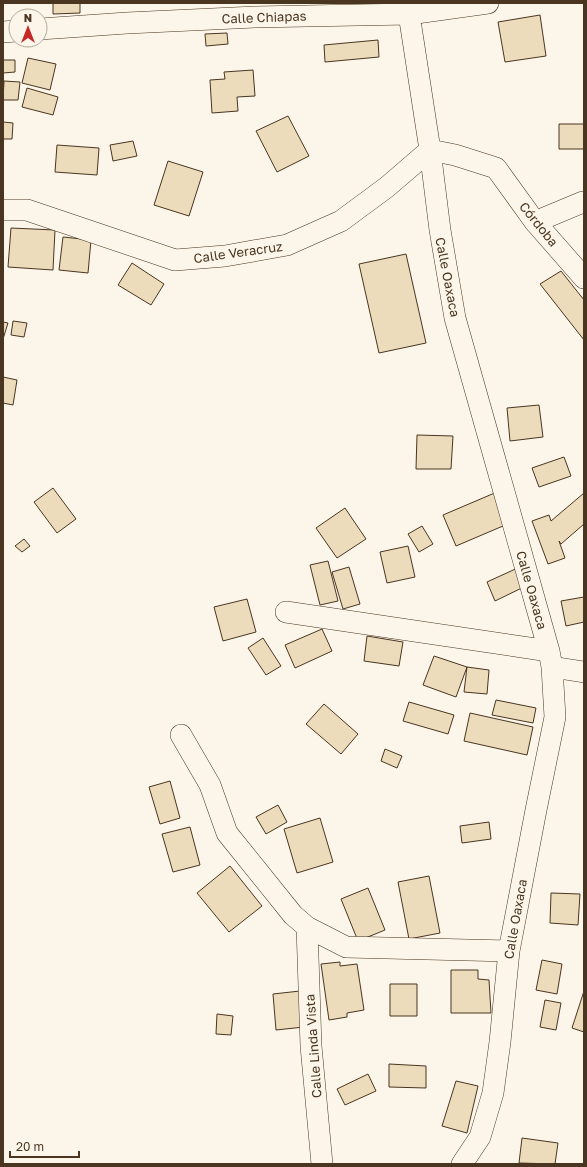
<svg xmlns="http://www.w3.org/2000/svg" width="587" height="1167" font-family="'Golos Text',sans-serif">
<rect width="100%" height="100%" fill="#fbf6e9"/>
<path fill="#ecdcbc" stroke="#4a3520" d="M 53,3 L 80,3 L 80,13 L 53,14 Z
M 540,15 L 546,56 L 505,62 L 498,22 Z
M 227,33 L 228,44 L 206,46 L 205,34 Z
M 378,40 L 379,57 L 325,62 L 324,45 Z
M 28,58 L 56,64 L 50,90 L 22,83 Z
M 3,60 L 15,60 L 15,72 L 3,73 Z
M 253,70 L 255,96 L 237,97 L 238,111 L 212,113 L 210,80 L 225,79 L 224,72 Z
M 4,81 L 20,82 L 18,100 L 3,100 Z
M 27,88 L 58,97 L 53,115 L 22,107 Z
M 288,116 L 309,156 L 277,172 L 256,131 Z
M 3,122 L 13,123 L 12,139 L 3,139 Z
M 559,124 L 584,124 L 584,149 L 559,149 Z
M 133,141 L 137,156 L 113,161 L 110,145 Z
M 57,145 L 99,148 L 97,175 L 55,172 Z
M 168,161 L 203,172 L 189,216 L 154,205 Z
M 11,228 L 55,230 L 53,270 L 8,267 Z
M 63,237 L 91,240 L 88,273 L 59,270 Z
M 406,254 L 426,343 L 379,353 L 359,264 Z
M 132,263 L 164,284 L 151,305 L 118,285 Z
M 561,271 L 584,300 L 584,340 L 540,284 Z
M 13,321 L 27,323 L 24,337 L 11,335 Z
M 3,322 L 8,323 L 3,339 Z
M 3,377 L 17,380 L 13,405 L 3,403 Z
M 539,405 L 543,437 L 510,441 L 507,408 Z
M 417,435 L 453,436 L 451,469 L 416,469 Z
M 564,457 L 571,476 L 539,487 L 532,468 Z
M 53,488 L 76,519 L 57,533 L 34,502 Z
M 497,492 L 510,523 L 456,546 L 443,515 Z
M 584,493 L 584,524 L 561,544 L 559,541 L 565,558 L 548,564 L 532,521 L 549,515 L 551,521 Z
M 345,508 L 366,539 L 337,558 L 316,528 Z
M 422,526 L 433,544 L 419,552 L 408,534 Z
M 24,539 L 30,546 L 22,552 L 15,546 Z
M 408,546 L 415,577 L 387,583 L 380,552 Z
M 328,561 L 338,601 L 320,605 L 310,565 Z
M 522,566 L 530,584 L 495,601 L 487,582 Z
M 349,567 L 360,604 L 343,609 L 332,572 Z
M 584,597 L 584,622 L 566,626 L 561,601 Z
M 247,599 L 256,632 L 223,641 L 214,607 Z
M 322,629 L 332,651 L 295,668 L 285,645 Z
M 367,636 L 403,642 L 399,666 L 364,661 Z
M 263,638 L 281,666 L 266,675 L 248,648 Z
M 434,656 L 467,667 L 456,697 L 423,685 Z
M 467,667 L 489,670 L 487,694 L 464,692 Z
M 496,700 L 536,708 L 533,723 L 492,715 Z
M 409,702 L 454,715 L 448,734 L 403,721 Z
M 324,704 L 358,734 L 341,754 L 306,724 Z
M 470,713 L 533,727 L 527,755 L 464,741 Z
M 385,749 L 402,756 L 397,768 L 381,761 Z
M 170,781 L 180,818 L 160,824 L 149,787 Z
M 278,805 L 287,822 L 266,834 L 256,817 Z
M 320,818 L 333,862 L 297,873 L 284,829 Z
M 489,822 L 491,839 L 462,843 L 460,826 Z
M 190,827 L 200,865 L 173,872 L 162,834 Z
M 230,866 L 262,906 L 229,932 L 197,893 Z
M 429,876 L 440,933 L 409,939 L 398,882 Z
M 368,888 L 385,930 L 358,941 L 341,899 Z
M 551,893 L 580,894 L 578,925 L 550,923 Z
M 542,960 L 562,964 L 557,994 L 536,990 Z
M 340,962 L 340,966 L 357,964 L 364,1010 L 347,1013 L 347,1017 L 329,1020 L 321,964 Z
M 451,970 L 478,970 L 478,979 L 489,980 L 491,1013 L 451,1013 Z
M 390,984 L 417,984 L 417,1016 L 390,1016 Z
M 300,991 L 304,1027 L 276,1030 L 273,994 Z
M 584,991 L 584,1032 L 572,1028 Z
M 545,1000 L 561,1003 L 556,1030 L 540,1027 Z
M 217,1014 L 233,1016 L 231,1035 L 216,1034 Z
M 389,1064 L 426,1066 L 426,1088 L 389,1087 Z
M 368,1074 L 376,1091 L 345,1105 L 337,1089 Z
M 456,1081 L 478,1086 L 467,1133 L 442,1126 Z
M 522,1138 L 558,1143 L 555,1164 L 519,1163 Z"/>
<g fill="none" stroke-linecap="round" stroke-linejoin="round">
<g stroke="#4a3520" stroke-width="22">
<path id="street" d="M 409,14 L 430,150 L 440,230 L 455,318 L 549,651 L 552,667 L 555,717 L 536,810 L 509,951 L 500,1042 L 493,1093 L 480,1137 L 462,1164
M 40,29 L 127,23 L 255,17 L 409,14 L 488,3
M 3,32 L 16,31
M 3,210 L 27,210 L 175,260 L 225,256 L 287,245 L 341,221 L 387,187 L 430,150 L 455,155 L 496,168 L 535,222 L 584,278
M 535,222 L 583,202
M 286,612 L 549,651
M 552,667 L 584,672
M 181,735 L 210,785 L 227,833 L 293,915 L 307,927 L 346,947 L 509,951
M 307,927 L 311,1046 L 322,1164"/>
</g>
<use href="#street" stroke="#fbf6e9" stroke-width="21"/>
</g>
<g text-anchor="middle" stroke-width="3" stroke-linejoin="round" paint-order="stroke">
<g font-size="13" fill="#4a3520" stroke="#fbf6e9">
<text transform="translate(264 17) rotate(-2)" y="5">Calle Chiapas</text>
<text transform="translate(539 224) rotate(51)" y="5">Córdoba</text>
<text transform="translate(238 252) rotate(-8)" y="5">Calle Veracruz</text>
<text transform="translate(448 277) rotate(79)" y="5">Calle Oaxaca</text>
<text transform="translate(532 590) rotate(74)" y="5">Calle Oaxaca</text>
<text transform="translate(515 919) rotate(-80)" y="5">Calle Oaxaca</text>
<text transform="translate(313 1046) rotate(-94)" y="5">Calle Linda Vista</text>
</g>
</g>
<rect width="587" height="1167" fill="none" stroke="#4a3520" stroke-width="8"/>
<g transform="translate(28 28)"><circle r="19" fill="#fbf6e9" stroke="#b4a999"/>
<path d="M0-3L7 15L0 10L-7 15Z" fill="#c62828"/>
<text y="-6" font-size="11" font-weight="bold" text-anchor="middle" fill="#4a3520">N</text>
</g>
<path d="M10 1151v6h69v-6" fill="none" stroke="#4a3520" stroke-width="2"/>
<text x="16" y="1151" font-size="12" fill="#4a3520" stroke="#fbf6e9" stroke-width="3" paint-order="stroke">20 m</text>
</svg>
